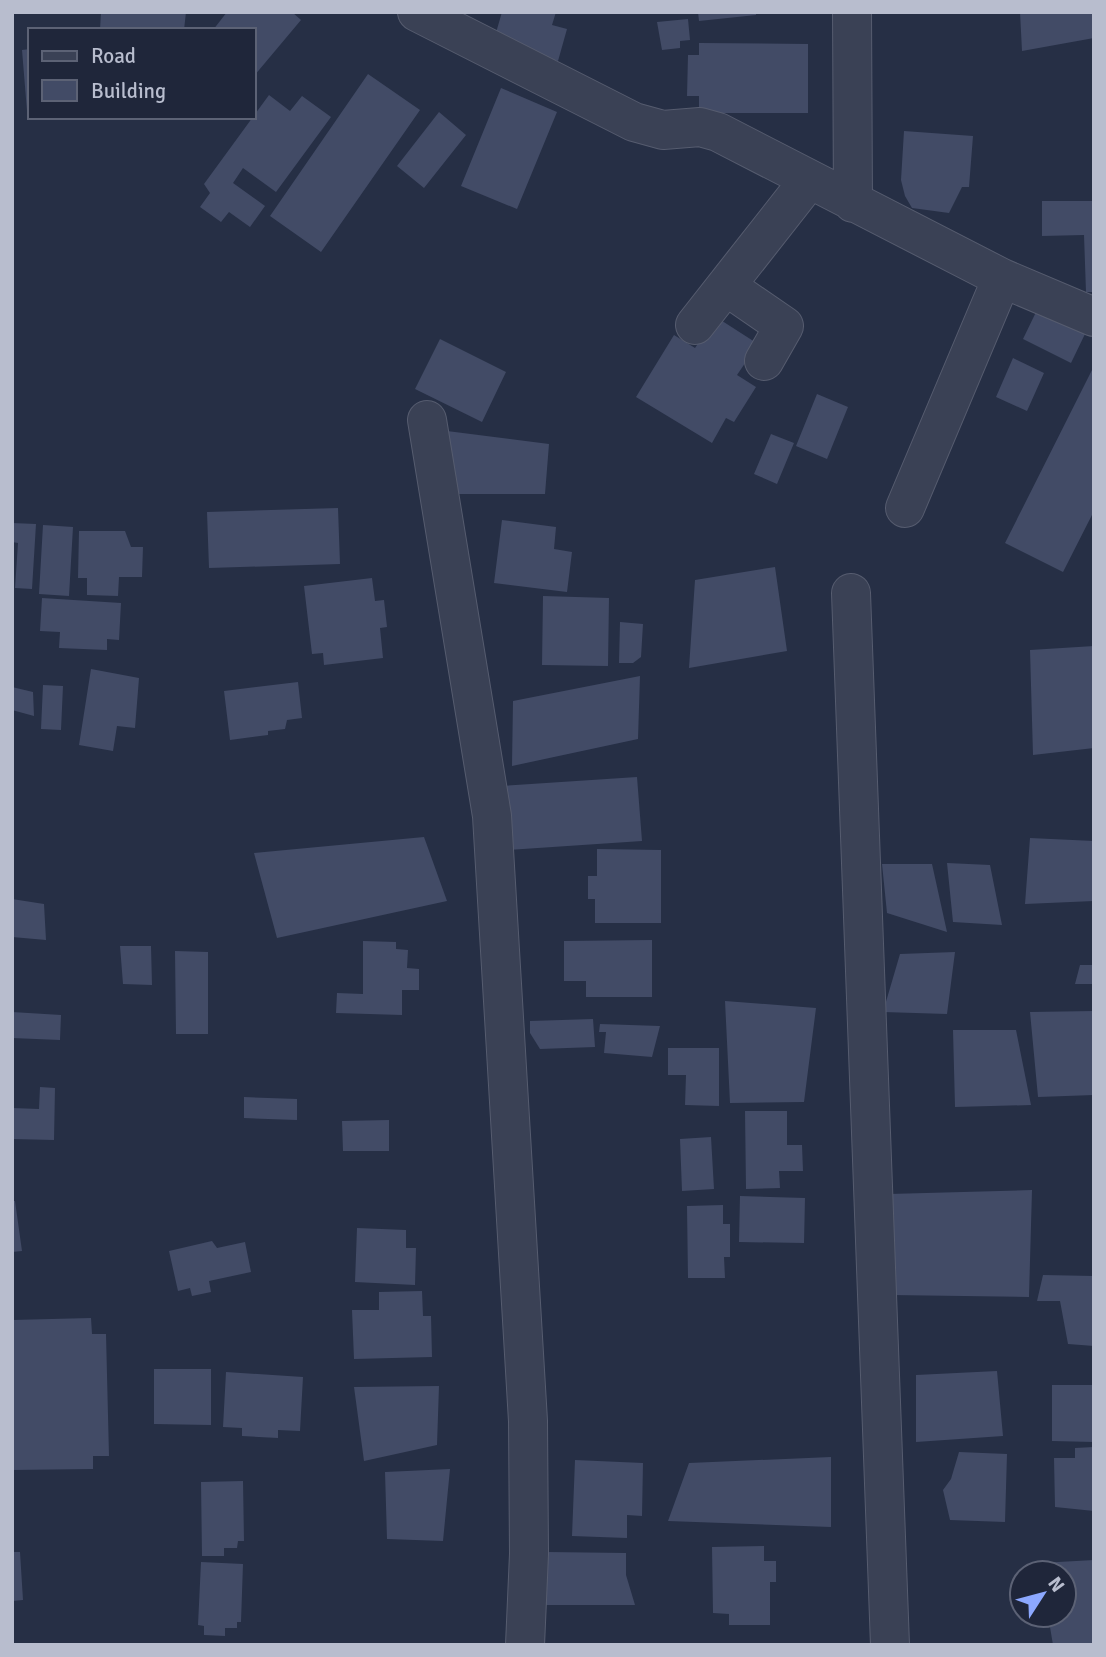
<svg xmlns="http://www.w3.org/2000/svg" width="1106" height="1657" font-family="Signika,sans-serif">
<rect width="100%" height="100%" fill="#262f45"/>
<path fill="#424b66" d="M 101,12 L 186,12 L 184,30 L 100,30 Z
M 227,12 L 292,12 L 301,20 L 254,76 L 254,30 L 213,30 Z
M 502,12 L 556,12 L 552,25 L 567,29 L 558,61 L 493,43 Z
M 698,12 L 756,12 L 756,15 L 699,21 Z
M 1020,12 L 1094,12 L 1094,38 L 1022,51 Z
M 688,19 L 690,40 L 680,41 L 680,48 L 662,50 L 657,22 Z
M 699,43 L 808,44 L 808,113 L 699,113 L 699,96 L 687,96 L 688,55 L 699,55 Z
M 30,49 L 30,111 L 27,111 L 22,50 Z
M 368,74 L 420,110 L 321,252 L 270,216 Z
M 501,88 L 557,112 L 517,209 L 461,186 Z
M 269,95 L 290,111 L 302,96 L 331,117 L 276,192 L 243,168 L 233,183 L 265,206 L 250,227 L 229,212 L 221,222 L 200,207 L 210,193 L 204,184 Z
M 439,112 L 466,135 L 424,188 L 397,166 Z
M 904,131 L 973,136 L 969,187 L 962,187 L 949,213 L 912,208 L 905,196 L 901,180 Z
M 1042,201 L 1094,201 L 1094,292 L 1086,292 L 1084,235 L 1042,236 Z
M 1037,310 L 1085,334 L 1071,363 L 1023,339 Z
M 716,317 L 758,344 L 737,375 L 756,387 L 734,422 L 726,418 L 712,443 L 636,397 L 674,335 L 695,348 Z
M 440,339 L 506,372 L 482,422 L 415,389 Z
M 1013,358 L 1044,373 L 1027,411 L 996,397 Z
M 1094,366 L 1094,511 L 1063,572 L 1005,543 Z
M 817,394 L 848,407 L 827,459 L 796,446 Z
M 447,431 L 549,444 L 545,494 L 446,494 Z
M 771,434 L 794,443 L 777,484 L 754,474 Z
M 338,508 L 340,564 L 209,568 L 207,512 Z
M 502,520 L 556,527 L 554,549 L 572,552 L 567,592 L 494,583 Z
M 12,523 L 36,524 L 32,589 L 15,588 L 18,543 L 12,542 Z
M 43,525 L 73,527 L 69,596 L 39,594 Z
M 79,531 L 125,531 L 131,547 L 143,547 L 142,577 L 119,577 L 118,596 L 87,595 L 87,578 L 78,578 Z
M 775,567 L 787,651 L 689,668 L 695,580 Z
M 372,578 L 375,601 L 384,600 L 387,627 L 380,628 L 383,658 L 324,665 L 323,653 L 312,654 L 304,586 Z
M 543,596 L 609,598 L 608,666 L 542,665 Z
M 42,598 L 121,603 L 119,640 L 107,639 L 107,650 L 59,648 L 60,632 L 40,631 Z
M 620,622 L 643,624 L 641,657 L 633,663 L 619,663 Z
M 1094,646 L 1094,748 L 1033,755 L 1030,650 Z
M 91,669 L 139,678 L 135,728 L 117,726 L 113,751 L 79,745 Z
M 640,676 L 638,739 L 512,766 L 513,701 Z
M 298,682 L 302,718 L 287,720 L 285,729 L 268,731 L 268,735 L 230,740 L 224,691 Z
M 43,685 L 63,686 L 61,730 L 41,729 Z
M 12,687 L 33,692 L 34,716 L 12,710 Z
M 637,777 L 642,841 L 507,850 L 501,786 Z
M 424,837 L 447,901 L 277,938 L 254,853 Z
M 1030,838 L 1094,841 L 1094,901 L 1025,904 Z
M 597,849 L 661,850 L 661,923 L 595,923 L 595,899 L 588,899 L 588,876 L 597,876 Z
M 947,863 L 990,865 L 1002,925 L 953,922 Z
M 882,864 L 932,864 L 947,932 L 887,913 Z
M 12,899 L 44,904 L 46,940 L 12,937 Z
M 652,940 L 652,997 L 586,997 L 586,981 L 564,981 L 564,941 Z
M 363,941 L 396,942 L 396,949 L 408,950 L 407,968 L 419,969 L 419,990 L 402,990 L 402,1015 L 336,1013 L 337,993 L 363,994 Z
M 120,946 L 151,946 L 152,985 L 123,984 Z
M 175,951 L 208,952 L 208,1034 L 176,1034 Z
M 955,952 L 947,1014 L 883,1012 L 900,954 Z
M 1080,965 L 1094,965 L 1094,984 L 1075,984 Z
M 725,1001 L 816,1008 L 804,1102 L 730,1103 Z
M 1094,1011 L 1094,1095 L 1038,1097 L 1030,1012 Z
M 12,1012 L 61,1015 L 60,1040 L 12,1038 Z
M 593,1019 L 595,1047 L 540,1049 L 530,1033 L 530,1021 Z
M 600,1024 L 660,1026 L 652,1057 L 604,1053 L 606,1032 L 599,1032 Z
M 953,1030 L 1016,1030 L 1031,1105 L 955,1107 Z
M 668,1048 L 719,1048 L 719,1106 L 685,1105 L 686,1075 L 668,1075 Z
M 40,1087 L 55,1088 L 54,1140 L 12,1139 L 12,1108 L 39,1109 Z
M 244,1097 L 297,1099 L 297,1120 L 244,1118 Z
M 745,1111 L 787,1111 L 787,1145 L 802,1145 L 803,1171 L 779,1171 L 780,1188 L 746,1189 Z
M 389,1120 L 389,1151 L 343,1151 L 342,1121 Z
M 711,1137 L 714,1189 L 682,1191 L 680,1139 Z
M 1032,1190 L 1029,1297 L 890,1295 L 889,1194 Z
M 740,1196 L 805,1198 L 804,1243 L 739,1242 Z
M 12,1201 L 15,1201 L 22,1251 L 12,1252 Z
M 723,1205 L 723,1224 L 730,1224 L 730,1257 L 724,1257 L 725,1278 L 688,1278 L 687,1206 Z
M 357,1228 L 406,1230 L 406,1248 L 416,1248 L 415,1285 L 355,1282 Z
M 212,1241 L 217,1248 L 245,1242 L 251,1272 L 209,1281 L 211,1292 L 192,1296 L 190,1288 L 178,1291 L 169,1251 Z
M 1043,1275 L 1094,1276 L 1094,1346 L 1068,1344 L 1060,1301 L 1037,1301 Z
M 422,1291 L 423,1316 L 431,1316 L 432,1357 L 354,1359 L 352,1310 L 379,1310 L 379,1292 Z
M 91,1318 L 92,1334 L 106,1334 L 109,1456 L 93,1456 L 93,1469 L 12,1470 L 12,1320 Z
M 154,1369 L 211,1369 L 211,1425 L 154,1424 Z
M 997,1371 L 1003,1436 L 916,1442 L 916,1375 Z
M 226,1372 L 303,1377 L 300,1431 L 278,1430 L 278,1438 L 242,1436 L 242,1428 L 223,1427 Z
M 1052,1385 L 1092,1385 L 1094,1442 L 1052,1441 Z
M 439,1386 L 437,1445 L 364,1461 L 354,1387 Z
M 1094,1447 L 1094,1511 L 1055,1507 L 1054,1458 L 1075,1458 L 1075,1448 Z
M 959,1452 L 1007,1454 L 1005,1522 L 950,1520 L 943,1490 L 951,1479 Z
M 831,1457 L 831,1527 L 668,1521 L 689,1463 Z
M 575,1460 L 643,1463 L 642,1516 L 627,1515 L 627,1538 L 572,1536 Z
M 450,1469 L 443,1541 L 387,1539 L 385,1472 Z
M 243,1481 L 244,1541 L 238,1541 L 237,1548 L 224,1548 L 224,1556 L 202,1556 L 201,1482 Z
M 764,1546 L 764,1561 L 776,1561 L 776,1582 L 770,1582 L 770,1625 L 729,1625 L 729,1614 L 713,1613 L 712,1547 Z
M 12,1552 L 20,1552 L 23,1600 L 12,1601 Z
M 547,1552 L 626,1553 L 626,1575 L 635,1605 L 544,1605 Z
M 1094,1560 L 1094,1645 L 1053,1645 L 1048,1615 L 1064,1615 L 1064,1573 L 1042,1573 L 1040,1563 Z
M 201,1562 L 243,1564 L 241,1622 L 237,1622 L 237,1628 L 225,1628 L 225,1636 L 204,1635 L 204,1626 L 198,1625 Z"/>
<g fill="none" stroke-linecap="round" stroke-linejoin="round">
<g stroke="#565c6f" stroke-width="40">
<path id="minor" d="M 417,12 L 634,122 L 663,130 L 700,127 L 718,132 L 1002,278 L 1094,317
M 852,12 L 853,203
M 726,286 L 784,326 L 764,361
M 695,325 L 809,180
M 427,420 L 492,816 L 528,1421 L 529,1554 L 525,1645
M 905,508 L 1002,278
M 851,593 L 890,1645"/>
</g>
<use href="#minor" stroke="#3a4155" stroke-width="38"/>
</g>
<rect width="1106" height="1657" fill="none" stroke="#b8bdce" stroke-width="28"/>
<rect x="28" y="28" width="228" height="91" fill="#1f263a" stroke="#5c6275" stroke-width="2"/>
<rect x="42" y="51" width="35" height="10" fill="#3a4155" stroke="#5c6275" stroke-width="2"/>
<text x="91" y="63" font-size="21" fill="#b8bdce">Road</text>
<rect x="42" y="80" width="35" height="21" fill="#424b66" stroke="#5c6275" stroke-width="2"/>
<text x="91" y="98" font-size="21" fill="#b8bdce">Building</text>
<g transform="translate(1043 1594) rotate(54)"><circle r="33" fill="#1f263a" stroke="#5c6275" stroke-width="2"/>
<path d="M0-5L12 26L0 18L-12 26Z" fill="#8ca8ff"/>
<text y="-10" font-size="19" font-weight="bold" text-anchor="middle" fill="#b8bdce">N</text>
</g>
</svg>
